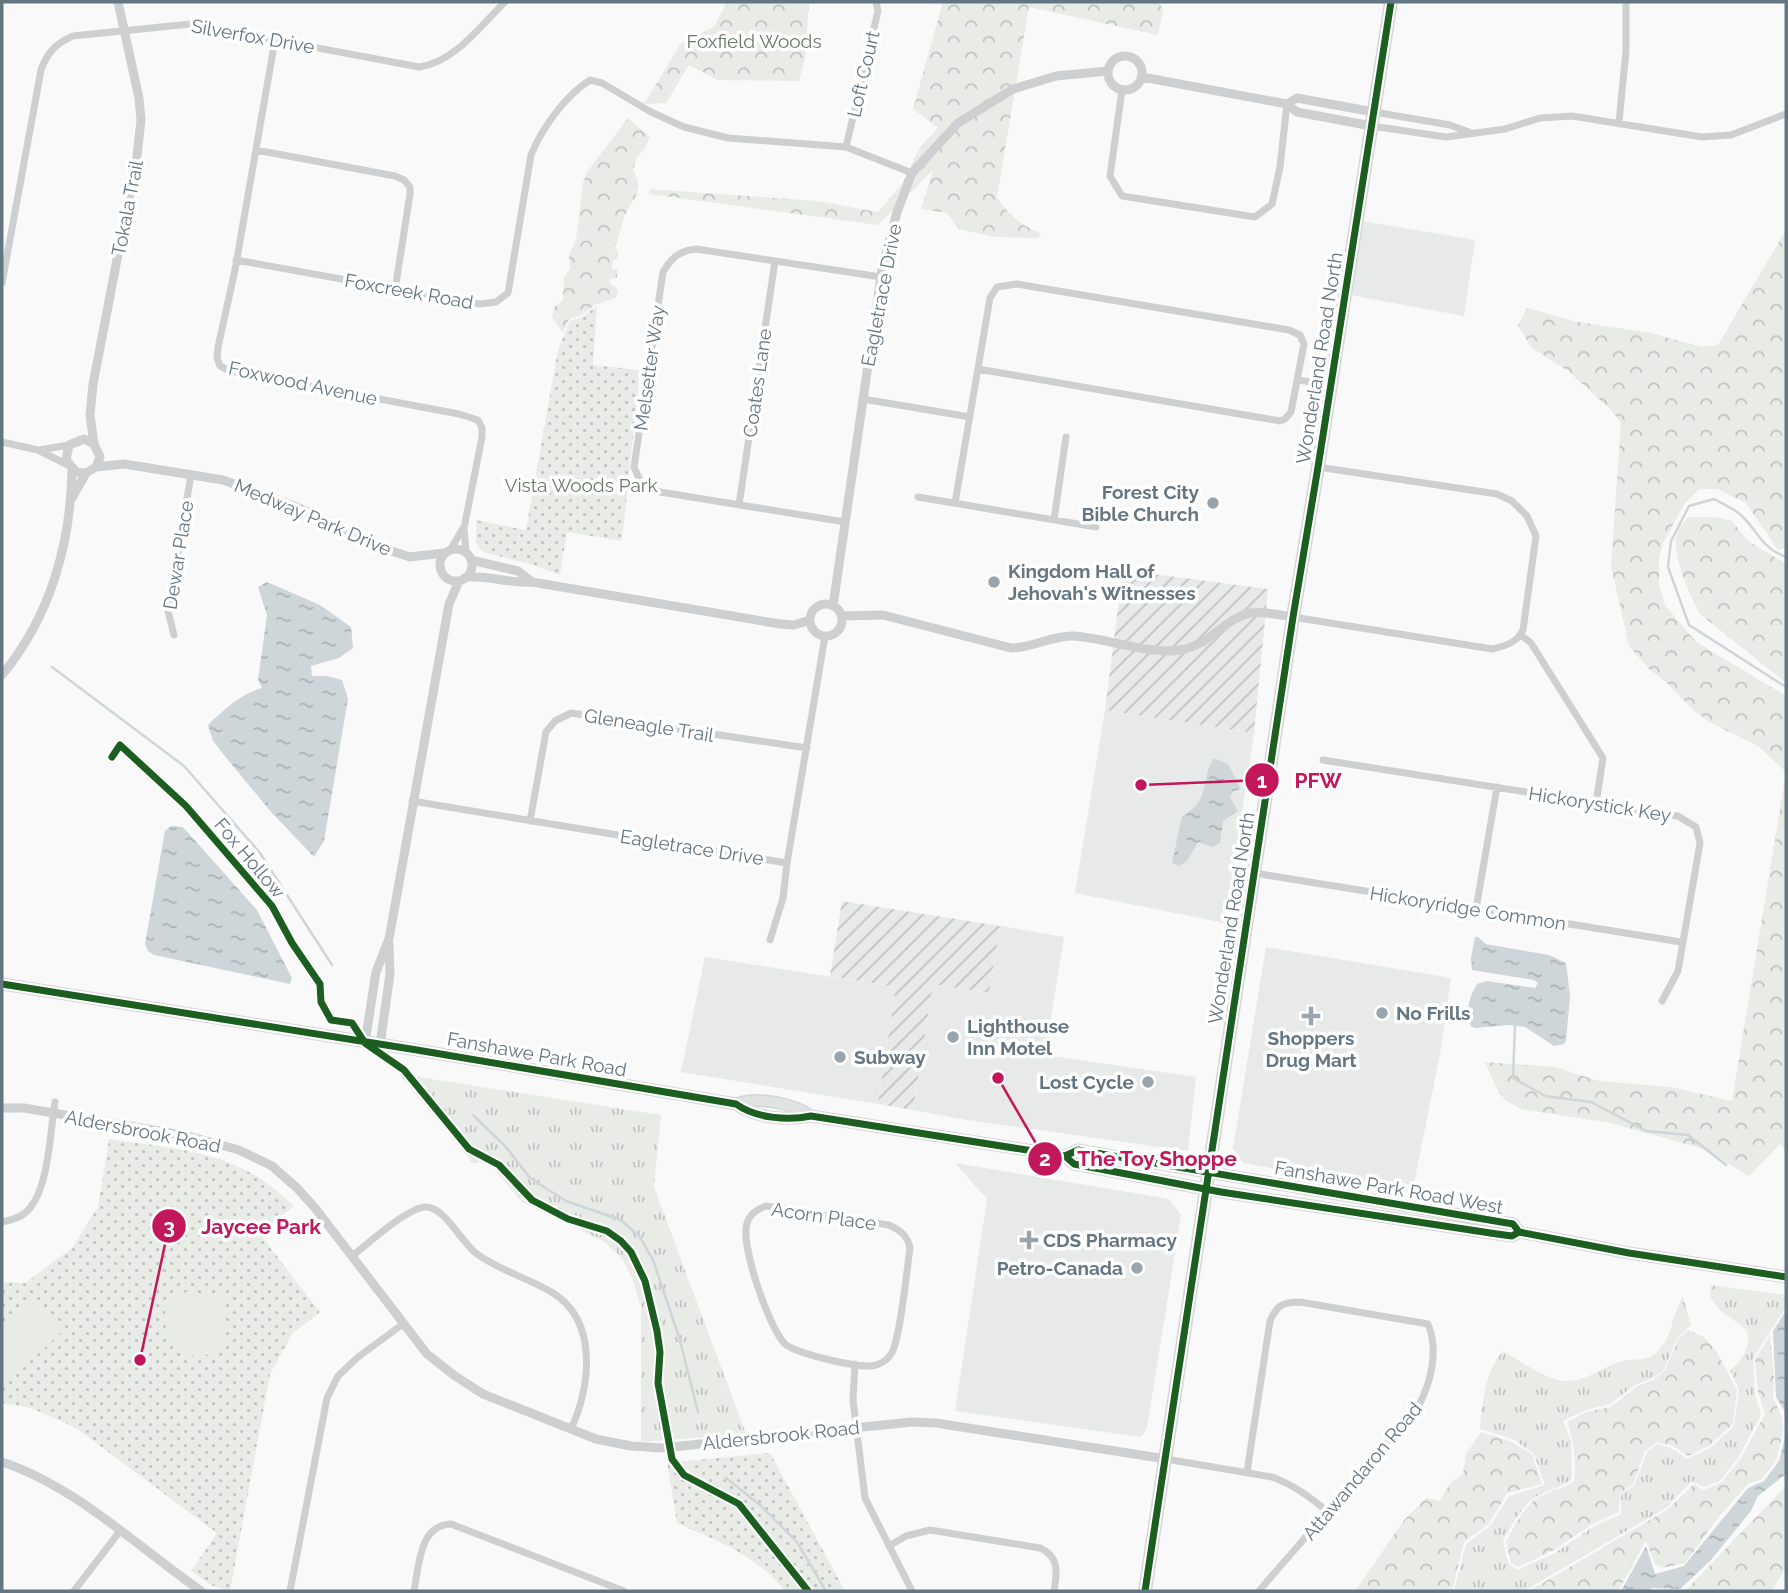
<svg xmlns="http://www.w3.org/2000/svg" width="1788" height="1593" font-family="Raleway,sans-serif">
<defs>
<pattern id="industrial-furrows" width="10" height="10" patternUnits="userSpaceOnUse" patternTransform="scale(1.75)"><rect width="10" height="10" fill="#e8e9e9"/><path d="M-1 1l2-2M0 10L10 0M9 11l2-2" fill="none" stroke="#c0c1c2"/></pattern>
<pattern id="grass-tufts" width="24" height="20" patternUnits="userSpaceOnUse" patternTransform="scale(1.75)"><rect width="24" height="20" fill="#e8ebe6"/><path d="M3 7l-1-3M5 7V3M7 7l1-3M15 17l-1-3M17 17v-4M19 17l1-3" fill="none" stroke="#c0c3c0"/></pattern>
<pattern id="forest-crowns" width="20" height="18" patternUnits="userSpaceOnUse" patternTransform="scale(1.75)"><rect width="20" height="18" fill="#e8ebe6"/><path d="M2 6a3 3 0 1 1 6 0M12 15a3 3 0 1 1 6 0" fill="none" stroke="#c0c3c0"/></pattern>
<pattern id="park-dots" width="8" height="8" patternUnits="userSpaceOnUse" patternTransform="scale(1.75)"><rect width="8" height="8" fill="#e8ebe6"/><path d="M2 2h.1M6 6h.1" fill="none" stroke="#c0c3c0" stroke-width="1.8" stroke-linecap="round"/></pattern>
<pattern id="water-ripples" width="26" height="14" patternUnits="userSpaceOnUse" patternTransform="scale(1.75)"><rect width="26" height="14" fill="#ced6d9"/><path d="M2 4q2-2 4 0t4 0M15 11q2-2 4 0t4 0" fill="none" stroke="#abb2b5"/></pattern>
</defs>
<rect width="100%" height="100%" fill="#f9f9f9"/>
<path fill="#e8e9e9" d="M 1361,221 L 1475,240 L 1464,316 L 1350,295 Z
M 1105,710 L 1254,733 L 1225,923 L 1075,893 Z
M 1000,926 L 1064,937 L 1045,1055 L 1196,1077 L 1188,1151 L 967,1120 L 913,1110 L 933,984 L 989,993 Z
M 1266,947 L 1451,978 L 1440,1054 L 1412,1193 L 1243,1163 L 1233,1148 Z
M 705,957 L 896,987 L 878,1104 L 681,1072 Z
M 955,1163 L 1169,1199 L 1181,1215 L 1147,1428 L 1141,1437 L 955,1411 L 987,1199 Z"/>
<path fill="url(#industrial-furrows)" d="M 1123,570 L 1268,589 L 1254,733 L 1105,710 Z
M 842,901 L 1000,926 L 989,993 L 933,984 L 913,1110 L 878,1104 L 896,987 L 830,976 Z"/>
<path fill="url(#grass-tufts)" d="M 399,1074 L 661,1115 L 654,1187 L 746,1434 L 641,1442 L 641,1306 L 632,1278 L 622,1258 L 603,1241 L 522,1202 L 487,1161 L 473,1163 Z
M 1711,1285 L 1786,1295 L 1786,1307 L 1753,1358 L 1755,1394 L 1761,1415 L 1738,1458 L 1720,1481 L 1704,1487 L 1692,1481 L 1666,1508 L 1524,1591 L 1454,1591 L 1466,1544 L 1490,1526 L 1509,1496 L 1545,1485 L 1534,1454 L 1513,1439 L 1480,1429 C 1482,1403 1485,1371 1503,1351 C 1519,1360 1548,1381 1566,1381 C 1586,1382 1605,1365 1623,1361 C 1635,1358 1648,1362 1658,1351 C 1673,1337 1672,1314 1683,1297 L 1691,1325 L 1677,1339 L 1664,1369 L 1655,1377 L 1635,1385 L 1610,1404 L 1586,1410 L 1563,1421 L 1571,1441 L 1572,1479 C 1562,1488 1548,1489 1537,1496 C 1521,1506 1512,1525 1503,1541 L 1508,1563 L 1517,1570 L 1555,1553 L 1594,1526 L 1621,1514 L 1621,1493 L 1634,1486 L 1647,1452 L 1657,1444 L 1671,1448 L 1687,1459 L 1710,1448 L 1734,1426 L 1739,1390 L 1730,1370 C 1743,1361 1751,1346 1747,1330 L 1720,1310 L 1710,1297 Z"/>
<path fill="url(#forest-crowns)" d="M 727,2 L 809,2 L 805,57 L 799,81 L 718,80 L 689,65 L 666,103 L 644,104 L 681,43 L 714,27 Z
M 943,2 L 1159,2 L 1163,10 L 1158,35 L 1029,7 L 997,197 C 1007,214 1022,226 1041,233 L 1038,238 L 996,237 L 959,229 L 947,213 L 921,209 L 933,170 L 878,225 L 649,194 L 650,189 L 818,201 L 878,212 L 902,184 L 920,147 L 938,128 L 913,109 Z
M 628,118 L 650,137 L 645,148 L 637,157 L 633,170 C 647,194 629,200 623,221 C 620,230 618,239 615,248 L 618,252 L 618,258 L 613,261 L 612,269 L 618,269 L 617,277 L 609,280 L 609,283 L 616,287 L 618,292 L 616,298 L 596,304 L 581,315 L 569,319 L 563,333 L 552,317 L 554,307 L 563,300 L 564,277 L 570,269 L 569,255 L 576,240 L 583,183 L 587,172 Z
M 1786,230 L 1786,548 L 1778,550 L 1746,503 L 1717,489 L 1699,489 L 1685,503 L 1663,543 L 1659,557 L 1659,584 L 1665,605 L 1696,642 L 1786,696 L 1786,1150 L 1780,1144 L 1749,1176 L 1703,1149 L 1675,1141 L 1611,1123 L 1521,1109 L 1505,1100 L 1497,1089 L 1485,1062 L 1555,1067 L 1599,1081 L 1671,1087 L 1732,1101 L 1786,772 L 1758,746 L 1709,722 L 1691,708 L 1666,682 L 1649,669 L 1629,646 L 1611,566 L 1621,423 L 1611,410 L 1568,371 L 1531,347 L 1518,326 L 1527,308 L 1578,322 L 1651,333 L 1702,347 L 1718,345 Z
M 1688,517 L 1715,517 L 1732,521 L 1748,541 L 1786,564 L 1786,683 L 1700,614 C 1691,598 1672,555 1676,537 C 1677,530 1684,522 1688,517 Z
M 1688,1330 L 1704,1337 L 1716,1351 L 1737,1390 L 1733,1424 L 1710,1445 L 1688,1456 L 1673,1446 L 1657,1442 L 1645,1451 L 1633,1484 L 1620,1493 L 1619,1512 L 1594,1523 L 1554,1550 L 1518,1567 L 1511,1563 L 1506,1542 C 1514,1527 1523,1507 1539,1497 C 1550,1490 1564,1489 1574,1481 C 1576,1459 1574,1442 1567,1422 L 1586,1412 L 1611,1407 L 1636,1387 L 1655,1379 L 1665,1370 L 1678,1340 Z
M 1770,1336 L 1774,1376 L 1773,1398 L 1782,1417 L 1783,1432 L 1776,1461 L 1761,1480 L 1748,1484 L 1718,1518 L 1685,1563 L 1663,1568 L 1655,1564 L 1646,1541 L 1618,1591 L 1529,1591 L 1667,1510 L 1694,1484 L 1703,1490 L 1721,1483 L 1741,1458 L 1765,1414 L 1758,1392 L 1755,1359 Z
M 1481,1432 L 1512,1442 L 1532,1454 L 1542,1484 L 1507,1493 L 1489,1524 L 1464,1542 L 1452,1591 L 1355,1591 L 1405,1519 L 1426,1498 L 1440,1501 L 1450,1483 L 1463,1474 L 1466,1454 Z
M 1786,1486 L 1786,1567 L 1772,1591 L 1685,1591 Z"/>
<path fill="url(#park-dots)" d="M 597,306 L 593,365 L 640,370 L 622,541 L 567,532 L 560,575 L 530,564 L 483,552 L 476,543 L 476,520 L 526,530 L 558,350 L 570,321 L 582,317 Z
M 109,1139 C 157,1146 208,1149 251,1173 C 267,1181 280,1194 294,1206 L 259,1233 L 320,1312 L 292,1334 L 270,1374 L 230,1591 L 211,1585 L 191,1571 L 217,1533 L 76,1428 L 31,1408 L 2,1403 L 2,1285 L 8,1282 L 25,1283 L 72,1248 L 98,1207 Z
M 770,1453 L 845,1591 L 785,1591 C 760,1557 715,1540 677,1523 L 667,1463 Z"/>
<path fill="#e8ebe6" d="M 179,1292 L 219,1294 L 226,1300 C 225,1313 227,1332 222,1344 C 220,1349 215,1352 210,1354 C 173,1366 148,1314 179,1292 Z
M 33,1295 L 64,1330 L 7,1382 L 2,1377 L 2,1324 Z"/>
<path fill="url(#water-ripples)" d="M 267,582 L 320,605 L 351,627 L 353,648 L 339,658 L 311,666 L 312,676 L 327,676 L 342,680 L 348,699 L 324,841 L 314,857 L 272,813 L 228,760 L 213,741 L 208,725 C 225,709 239,695 262,688 L 258,680 L 267,615 L 258,587 Z
M 1214,758 L 1228,764 L 1241,789 L 1234,791 L 1230,797 L 1238,811 L 1223,821 L 1220,843 L 1213,847 L 1198,842 L 1187,861 L 1179,866 L 1172,863 L 1182,816 C 1212,800 1199,782 1214,758 Z
M 171,826 L 183,827 L 257,910 L 292,978 L 290,984 L 154,955 L 148,951 L 145,944 L 165,831 Z
M 1475,937 L 1478,937 L 1486,944 L 1549,955 L 1566,963 L 1570,996 L 1566,1041 L 1564,1044 L 1554,1046 L 1525,1027 L 1509,1025 L 1475,1028 L 1471,1026 C 1464,1012 1470,996 1477,984 L 1487,981 L 1535,988 L 1538,983 L 1534,980 L 1472,970 L 1471,958 Z
M 1786,1311 L 1786,1474 L 1758,1496 L 1751,1511 L 1710,1561 L 1680,1589 L 1652,1588 L 1648,1591 L 1621,1591 L 1646,1546 L 1655,1574 L 1684,1566 L 1748,1488 L 1764,1481 L 1779,1461 L 1786,1433 L 1784,1410 L 1776,1397 L 1773,1331 Z"/>
<g fill="none" stroke-linecap="round" stroke-linejoin="round">
<path stroke="#ced6d9" stroke-width="2.5" d="M 1786,557 C 1762,548 1759,533 1742,516 C 1735,509 1723,504 1714,499 L 1689,506 L 1671,541 L 1668,567 L 1689,625 L 1786,687
M 52,667 L 184,766 L 260,853 L 332,965
M 1515,1025 L 1513,1078 L 1545,1096 L 1591,1102 L 1646,1131 L 1688,1135 L 1726,1165
M 473,1115 L 506,1147 L 530,1178 L 566,1201 L 621,1220 L 640,1237 L 653,1260 L 679,1337 L 698,1412
M 726,1478 L 760,1505 L 797,1542 L 826,1591"/>
<g stroke="#d5d6d7" stroke-width="13">
<path id="secondary" d="M 2,984 L 417,1050 L 736,1104 C 755,1118 788,1121 811,1116 L 1065,1156 L 1078,1150 L 1513,1224 L 1519,1232
M 736,1104 C 757,1096 792,1103 811,1116
M 1065,1156 L 1074,1164 L 1221,1192 L 1497,1234 L 1512,1236 L 1519,1232 L 1629,1253 L 1786,1277"/>
</g>
<g stroke="#d5d6d7" stroke-width="14">
<path id="primary" d="M 1145,1591 L 1293,617 L 1318,467 L 1391,2"/>
</g>
<path stroke="#cecfd0" stroke-width="7" d="M 275,40 L 235,270 L 218,347 L 217,358 L 220,366 L 230,371 L 459,414 L 478,420 L 482,428 L 482,437 L 464,528 L 466,552
M 1122,90 L 1110,176 L 1122,196 L 1255,217 L 1272,204 L 1280,167 L 1287,104
M 1374,112 L 1450,125 L 1469,132
M 1619,122 L 1626,51 L 1626,2
M 1372,126 L 1446,137 L 1505,129 L 1540,118 L 1572,116 L 1702,137 L 1731,135 L 1786,114
M 846,147 L 878,11 L 876,2
M 256,150 L 395,176 L 404,180 L 410,187 L 410,194 L 395,290
M 236,260 L 480,304 L 496,302 L 508,293 L 531,155 C 542,128 565,96 590,80 L 602,83 L 651,112 L 684,127 L 728,138 L 846,147 L 912,173
M 2,283 L 41,70 C 47,53 56,43 73,36 L 190,24 L 419,67 C 454,63 481,25 505,2
M 1298,380 L 1331,385
M 863,399 L 970,417
M 2,442 L 38,450 L 68,465
M 39,450 L 69,445
M 918,497 L 1096,527
M 955,503 L 990,298 L 997,287 L 1017,284 L 1289,330 L 1300,335 L 1304,344 L 1291,412 L 1285,419 L 1280,421 L 978,369
M 739,505 L 775,261
M 1054,520 L 1066,437
M 845,522 L 660,492 L 641,483 L 634,467 L 663,272 C 672,257 679,251 696,249 L 881,277
M 451,549 L 463,528
M 1293,617 L 1492,649 C 1505,646 1517,643 1523,630 L 1536,536 L 1527,516 L 1512,501 L 1497,494 L 1318,467
M 174,635 L 168,611 L 191,475
M 1521,635 L 1531,643 L 1603,758 L 1596,803
M 1323,760 L 1678,816 L 1696,827 L 1700,843 L 1678,971 L 1662,1001
M 412,801 L 787,863 L 825,636
M 530,821 L 546,732 L 555,721 L 571,713 L 807,748
M 1254,873 L 1681,942
M 1476,909 L 1497,787
M 770,940 L 783,898 L 787,863
M 766,1206 L 889,1225 C 900,1230 908,1236 910,1248 C 907,1268 900,1342 891,1354 C 886,1362 877,1366 868,1366 C 852,1366 797,1354 785,1344 C 769,1328 740,1245 747,1223 C 750,1214 757,1209 766,1206 Z
M 2,1222 C 13,1220 23,1217 30,1208 C 49,1185 50,1132 55,1102
M 352,1256 C 367,1245 410,1205 427,1207 C 446,1209 461,1242 477,1254 C 500,1271 529,1278 553,1293 C 599,1322 590,1387 571,1429
M 855,1364 L 853,1400 L 865,1498 L 912,1591
M 1166,1459 L 1272,1477 C 1294,1485 1310,1497 1328,1512
M 1247,1472 L 1270,1321 C 1277,1305 1283,1302 1300,1302 L 1428,1324 C 1439,1350 1431,1383 1418,1407 L 1259,1591
M 889,1546 L 906,1536 L 930,1530 L 1040,1548 C 1060,1557 1057,1573 1054,1591
M 74,1591 L 120,1531
M 290,1591 L 327,1398 L 338,1376 L 358,1357 L 403,1324
M 414,1591 C 419,1566 419,1525 451,1524 L 624,1591"/>
<path stroke="#cecfd0" stroke-width="9" d="M1108 73a17 17 0 1 1 34 0a17 17 0 1 1-34 0Z
M 1142,77 L 1287,104 L 1297,112 L 1372,126
M 1287,104 L 1297,98 L 1374,112
M 94,444 L 90,415 L 93,384 L 137,156 L 141,120 L 139,98 L 118,2
M 96,467 L 100,457 L 94,444 L 84,439 L 69,445 L 66,460 L 76,472 L 86,473 L 96,467 L 124,464 L 223,480 L 297,507 L 385,549 L 410,557 L 444,553
M 72,498 L 86,473
M440 565a16 16 0 1 1 32 0a16 16 0 1 1-32 0Z
M 471,560 L 518,571 L 532,582
M 466,577 C 488,575 510,584 532,582 L 780,624 L 794,625 L 810,620
M810 620a16 16 0 1 1 32 0a16 16 0 1 1-32 0Z
M 833,606 L 882,269 L 897,212 L 912,173 L 958,123 L 1013,89 L 1056,76 L 1108,71
M 842,616 L 883,615 L 1011,648 C 1033,648 1052,635 1074,636 C 1106,638 1149,655 1180,650 C 1211,645 1223,619 1250,613 C 1264,611 1279,615 1293,617
M 2,675 C 50,617 71,544 72,469
M 365,1043 L 376,972 L 389,939 L 449,604 L 459,581
M 380,1045 L 390,974 L 389,944
M 2,1108 L 24,1108 L 188,1136 L 239,1150 L 272,1166 L 297,1188 L 315,1208 L 427,1354 L 455,1376 L 483,1394 L 596,1439 L 631,1446 L 662,1448 L 912,1422 L 936,1423 L 1166,1459
M 2,1462 C 75,1486 138,1547 201,1591"/>
<use href="#secondary" stroke="#e1e2e2" stroke-width="10"/>
<use href="#primary" stroke="#e1e2e2" stroke-width="10"/>
<g stroke="#fff" stroke-width="11">
<path id="cycleway" d="M 112,757 L 120,745 L 186,806 L 272,906 L 292,943 L 320,984 L 321,1002 L 331,1020 L 352,1023 L 365,1043 L 404,1070 L 469,1149 L 499,1165 L 532,1200 L 568,1219 L 607,1231 L 621,1241 L 631,1252 L 645,1281 L 657,1331 L 660,1352 L 658,1383 L 672,1459 L 684,1475 L 739,1504 L 808,1591
M 2,984 L 417,1050 L 736,1104 C 755,1118 788,1121 811,1116 L 1065,1156 L 1078,1150 L 1513,1224 L 1519,1232
M 1065,1156 L 1074,1164 L 1221,1192 L 1497,1234 L 1512,1236 L 1519,1232 L 1629,1253 L 1786,1277
M 1145,1591 L 1293,617 L 1318,467 L 1391,2"/>
</g>
<use href="#cycleway" stroke="#1b5e20" stroke-width="7"/>
</g>
<g fill="#99a4ac" stroke="#fff" stroke-width="2.5">
<circle cx="1213" cy="503" r="7"/>
<circle cx="994" cy="582" r="7"/>
<circle cx="1382" cy="1013" r="7"/>
<path d="M1307.5 1005.5h7v7h7v7h-7v7h-7v-7h-7v-7h7z"/>
<circle cx="953" cy="1037" r="7"/>
<circle cx="840" cy="1057" r="7"/>
<circle cx="1148" cy="1082" r="7"/>
<path d="M1025.5 1229.5h7v7h7v7h-7v7h-7v-7h-7v-7h7z"/>
<circle cx="1137" cy="1268" r="7"/>
</g>
<g text-anchor="middle" stroke-width="7" stroke-linejoin="round" paint-order="stroke">
<g font-size="19" fill="#657683" stroke="#fff">
<text transform="translate(253 36) rotate(10)" y="7">Silverfox Drive</text>
<text transform="translate(863 74) rotate(-77)" y="7">Loft Court</text>
<text transform="translate(127 208) rotate(-79)" y="7">Tokala Trail</text>
<text transform="translate(409 291) rotate(10)" y="7">Foxcreek Road</text>
<text transform="translate(881 295) rotate(-79)" y="7">Eagletrace Drive</text>
<text transform="translate(1319 358) rotate(-81)" y="7">Wonderland Road North</text>
<text transform="translate(649 368) rotate(-82)" y="7">Melsetter Way</text>
<text transform="translate(303 383) rotate(12)" y="7">Foxwood Avenue</text>
<text transform="translate(757 383) rotate(-82)" y="7">Coates Lane</text>
<text transform="translate(313 517) rotate(23)" y="7">Medway Park Drive</text>
<text transform="translate(178 555) rotate(-81)" y="7">Dewar Place</text>
<text transform="translate(649 725) rotate(9)" y="7">Gleneagle Trail</text>
<text transform="translate(1600 804) rotate(9)" y="7">Hickorystick Key</text>
<text transform="translate(692 847) rotate(9)" y="7">Eagletrace Drive</text>
<text transform="translate(250 858) rotate(50)" y="7">Fox Hollow</text>
<text transform="translate(1468 908) rotate(9)" y="7">Hickoryridge Common</text>
<text transform="translate(1231 918) rotate(-81)" y="7">Wonderland Road North</text>
<text transform="translate(537 1054) rotate(10)" y="7">Fanshawe Park Road</text>
<text transform="translate(143 1131) rotate(11)" y="7">Aldersbrook Road</text>
<text transform="translate(1389 1187) rotate(10)" y="7">Fanshawe Park Road West</text>
<text transform="translate(824 1216) rotate(8)" y="7">Acorn Place</text>
<text transform="translate(781 1435) rotate(-6)" y="7">Aldersbrook Road</text>
<text transform="translate(1362 1471) rotate(-50)" y="7">Attawandaron Road</text>
</g>
<g font-size="19" fill="#687a64" stroke="#fff">
<text x="754" y="48">Foxfield Woods</text>
<text x="581" y="492">Vista Woods Park</text>
</g>
<g font-size="19" font-weight="bold" fill="#657683" stroke="#fff" text-anchor="start">
<text x="1199" y="499" text-anchor="end">Forest City<tspan x="1199" dy="22">Bible Church</tspan></text>
<text x="1008" y="578">Kingdom Hall of<tspan x="1008" dy="22">Jehovah's Witnesses</tspan></text>
<text x="1396" y="1020">No Frills</text>
<text x="967" y="1033">Lighthouse<tspan x="967" dy="22">Inn Motel</tspan></text>
<text x="1311" y="1045" text-anchor="middle">Shoppers<tspan x="1311" dy="22">Drug Mart</tspan></text>
<text x="854" y="1064">Subway</text>
<text x="1134" y="1089" text-anchor="end">Lost Cycle</text>
<text x="1043" y="1247">CDS Pharmacy</text>
<text x="1123" y="1275" text-anchor="end">Petro-Canada</text>
</g>
</g>
<path fill="none" stroke="#c2185b" stroke-width="2.5" d="M1141 785L1262 780M998 1078L1045 1159M140 1360L169 1226"/>
<g fill="#c2185b" stroke="#fff" stroke-width="2.5">
<circle cx="1141" cy="785" r="7"/>
<circle cx="998" cy="1078" r="7"/>
<circle cx="140" cy="1360" r="7"/>
<circle cx="1262" cy="780" r="18"/>
<circle cx="1045" cy="1159" r="18"/>
<circle cx="169" cy="1226" r="18"/>
</g>
<g font-size="21" text-anchor="middle" font-weight="bold" fill="#fff">
<text x="1262" y="788">1</text>
<text x="1045" y="1166">2</text>
<text x="169" y="1234">3</text>
</g>
<g font-size="21" text-anchor="middle" font-weight="bold" fill="#c2185b" stroke="#fff" stroke-width="7" stroke-linejoin="round" paint-order="stroke">
<text x="1318" y="788">PFW</text>
<text x="1157" y="1166">The Toy Shoppe</text>
<text x="261" y="1234">Jaycee Park</text>
</g>
<rect width="1788" height="1593" fill="none" stroke="#657683" stroke-width="7"/>
</svg>
